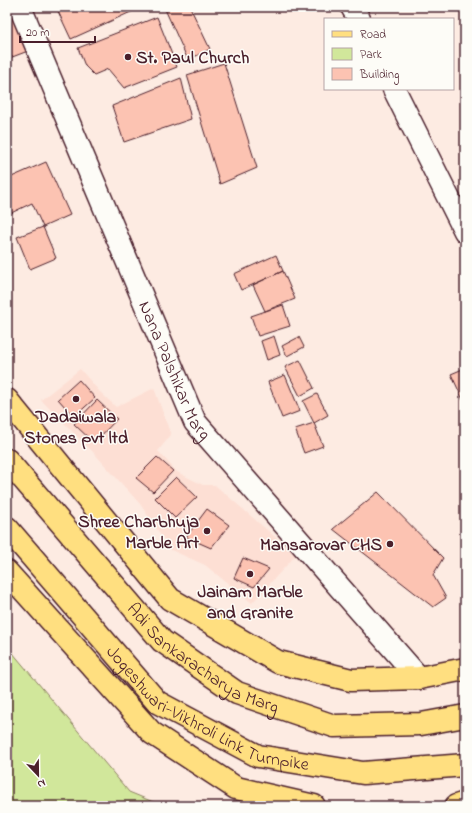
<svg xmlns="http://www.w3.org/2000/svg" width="472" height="813" font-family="'Indie Flower',sans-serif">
<rect width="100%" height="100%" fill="#fdebe2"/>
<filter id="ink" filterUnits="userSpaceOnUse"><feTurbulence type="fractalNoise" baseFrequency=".025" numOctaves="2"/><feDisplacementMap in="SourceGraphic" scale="8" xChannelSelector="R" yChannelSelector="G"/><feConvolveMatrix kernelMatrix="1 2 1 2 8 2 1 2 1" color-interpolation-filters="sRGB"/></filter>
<g filter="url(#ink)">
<path fill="#fddfd4" d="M 80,369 L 99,391 L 116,407 L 154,388 L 171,435 L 158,451 L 177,472 L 203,485 L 215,485 L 296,555 L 252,603 L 205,565 L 171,550 L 140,504 L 93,452 L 41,400 Z"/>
<path fill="#d1e79b" stroke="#8e8363" d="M 7,646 L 129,792 L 163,806 L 7,806 Z"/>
<path fill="#fcc3b2" stroke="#4a1f2b" d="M 7,7 L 9,7 L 28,51 L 7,59 Z
M 56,7 L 142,7 L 71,39 Z
M 164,7 L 190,7 L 210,49 L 188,60 Z
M 157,17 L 177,67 L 124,88 L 108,69 L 94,75 L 85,66 L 78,48 Z
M 224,63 L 257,168 L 220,184 L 187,75 Z
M 181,78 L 191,119 L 124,142 L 112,106 Z
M 46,162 L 70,215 L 43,227 L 32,203 L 7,215 L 7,179 Z
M 43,227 L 56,258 L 30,269 L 17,237 Z
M 276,255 L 283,271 L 241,290 L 234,274 Z
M 283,271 L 295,299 L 265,311 L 253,285 Z
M 283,305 L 290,326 L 258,336 L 251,316 Z
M 274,336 L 280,355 L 267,360 L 261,341 Z
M 299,337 L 304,347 L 287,356 L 282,346 Z
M 300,360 L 314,388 L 300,396 L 285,367 Z
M 465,368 L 465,404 L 451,374 Z
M 285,375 L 300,411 L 282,418 L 268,382 Z
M 79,380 L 95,398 L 74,417 L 58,399 Z
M 317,394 L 328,415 L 314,423 L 303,401 Z
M 97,400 L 117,419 L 94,443 L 74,424 Z
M 314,423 L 323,446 L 304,453 L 295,429 Z
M 157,457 L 173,471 L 153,492 L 136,478 Z
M 176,477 L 197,497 L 175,518 L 155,498 Z
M 378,492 L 443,558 L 433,575 L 446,598 L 433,607 L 333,529 Z
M 207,509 L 229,525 L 211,548 L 186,537 Z
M 243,558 L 269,569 L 254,587 L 234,578 Z"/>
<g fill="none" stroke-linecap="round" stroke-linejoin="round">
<g stroke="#4a1f2b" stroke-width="25">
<g id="minor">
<path id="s1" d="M 20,7 L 195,422 L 419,678"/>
<path d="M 352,7 L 359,19"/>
<path d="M 394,89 L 465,231"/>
</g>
</g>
<g stroke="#4a1f2b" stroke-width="25">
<g id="primary">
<path d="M 7,400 L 170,599 L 278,662 L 351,680 L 419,678 L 465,669"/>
<path id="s2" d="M 7,460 L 162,641 L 237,693 L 334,726 L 421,724 L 465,716"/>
<path id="s3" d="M 7,528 L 157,702 L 258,756 L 363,773 L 465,765"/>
<path d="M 7,572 L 152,733 L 236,788 L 314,806"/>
<path d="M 456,806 L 465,803"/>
</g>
</g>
<use href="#minor" stroke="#fdfcf7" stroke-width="22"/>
<use href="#primary" stroke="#ffdf80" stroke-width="22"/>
</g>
</g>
<g fill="#4a1f2b" stroke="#fdfcf7" stroke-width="1.5">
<circle cx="128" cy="57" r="4"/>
<circle cx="76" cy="399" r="4"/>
<circle cx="207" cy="531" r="4"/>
<circle cx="390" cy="544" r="4"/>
<circle cx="250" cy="574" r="4"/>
</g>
<g text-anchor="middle" stroke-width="3" stroke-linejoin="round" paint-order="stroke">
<g font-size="18" font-weight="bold" fill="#4a1f2b" stroke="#fdfcf7">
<text x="136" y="63" text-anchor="start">St. Paul Church</text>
<text x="76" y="422">Dadaiwala<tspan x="76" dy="21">Stones pvt ltd</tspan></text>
<text x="199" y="527" text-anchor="end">Shree Charbhuja<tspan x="199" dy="21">Marble Art</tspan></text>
<text x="382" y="550" text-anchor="end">Mansarovar CHS</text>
<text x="250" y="597">Jainam Marble<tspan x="250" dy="21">and Granite</tspan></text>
</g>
<g font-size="18" fill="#4a1f2b" stroke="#fdfcf7">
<text dy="6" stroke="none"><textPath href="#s1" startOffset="395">Nana Palshikar Marg</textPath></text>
<text dy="6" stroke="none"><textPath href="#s2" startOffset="282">Adi Sankaracharya Marg</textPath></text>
<text dy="6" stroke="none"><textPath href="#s3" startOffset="277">Jogeshwari-Vikhroli Link Turnpike</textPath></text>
</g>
</g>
<rect width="472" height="813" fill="none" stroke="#fdfcf7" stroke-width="24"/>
<rect x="12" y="12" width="448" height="789" fill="none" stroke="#4a1f2b" stroke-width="1.5" filter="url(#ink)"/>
<rect x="324" y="18" width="130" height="72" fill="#fdfcf7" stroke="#b5a4a5"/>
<rect x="332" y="31" width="20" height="6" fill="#ffdf80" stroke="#b5a4a5"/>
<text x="360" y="38" font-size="12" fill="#4a1f2b">Road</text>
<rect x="332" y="48" width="20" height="12" fill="#d1e79b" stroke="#b5a4a5"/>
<text x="360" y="58" font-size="12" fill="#4a1f2b">Park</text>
<rect x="332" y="68" width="20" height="12" fill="#fcc3b2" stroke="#b5a4a5"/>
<text x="360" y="78" font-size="12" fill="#4a1f2b">Building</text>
<g transform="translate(38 775) rotate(158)" stroke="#fdfcf7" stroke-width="3" paint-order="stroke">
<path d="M0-3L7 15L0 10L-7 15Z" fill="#4a1f2b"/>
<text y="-6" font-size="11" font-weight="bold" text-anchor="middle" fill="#4a1f2b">N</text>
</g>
<path d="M20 36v6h75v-6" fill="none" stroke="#4a1f2b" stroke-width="2"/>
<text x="26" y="36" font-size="12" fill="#4a1f2b" stroke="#fdfcf7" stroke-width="3" paint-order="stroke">20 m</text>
</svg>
